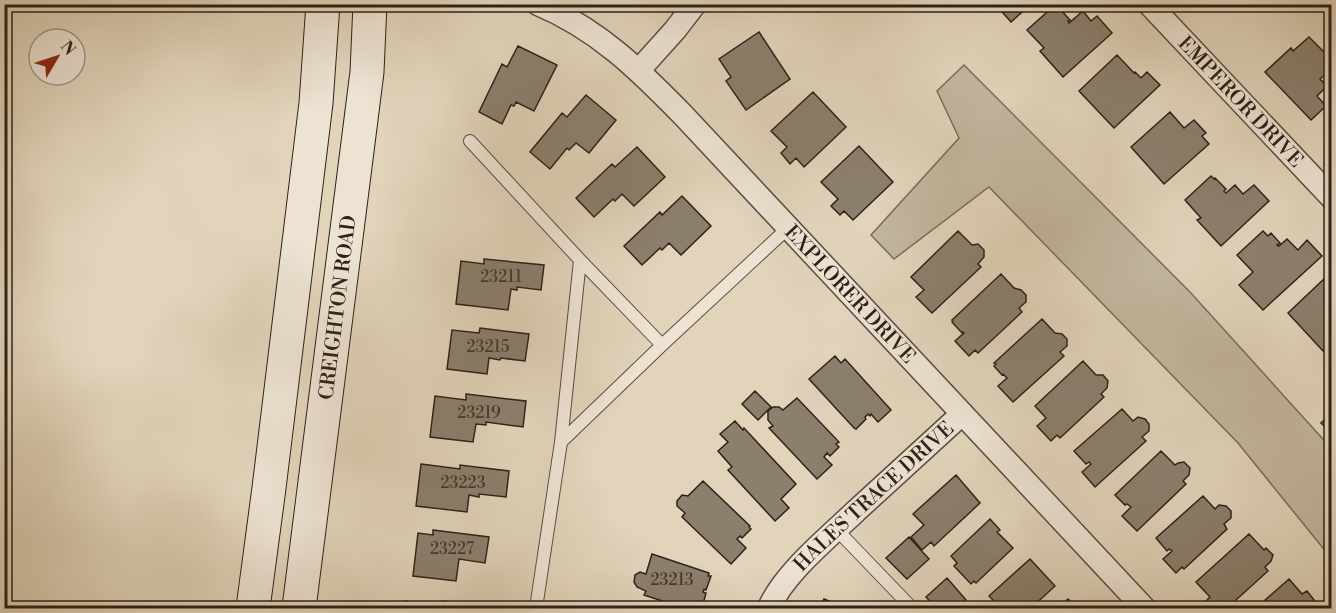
<svg xmlns="http://www.w3.org/2000/svg" width="1336" height="613" font-family="'Libre Bodoni',serif">
<rect width="100%" height="100%" fill="#e1d4bb"/>
<filter id="stains"><feTurbulence type="fractalNoise" baseFrequency=".00333" numOctaves="4"/><feColorMatrix values="0 0 0 0 .2 0 0 0 0 .09 0 0 0 0 .02 0 0 0 .5 -.17"/></filter>
<radialGradient id="worn" r=".72"><stop offset=".6" stop-color="#630" stop-opacity="0"/><stop offset="1" stop-color="#630" stop-opacity=".3"/></radialGradient>
<path fill="#c2b69f" stroke="#786c5c" stroke-width="1.5" d="M 964,65 L 1190,292 L 1331,448 L 1331,558 L 1238,443 L 989,187 L 894,259 L 871,235 L 959,138 L 937,91 Z"/>
<path fill="#8b7f6d" stroke="#2d2218" stroke-width="1.5" d="M 803,4 L 822,4 L 818,12 Z
M 995,4 L 1031,4 L 1011,22 Z
M 1054,6 L 1058,9 L 1059,8 L 1070,20 L 1068,21 L 1069,23 L 1083,11 L 1091,21 L 1097,16 L 1112,33 L 1063,77 L 1040,51 L 1044,48 L 1027,30 Z
M 759,32 L 790,79 L 746,110 L 726,81 L 731,77 L 719,59 Z
M 1309,37 L 1332,60 L 1332,69 L 1320,79 L 1327,86 L 1317,96 L 1326,106 L 1311,120 L 1265,72 L 1291,48 L 1293,51 Z
M 518,46 L 557,65 L 534,111 L 516,102 L 514,106 L 511,105 L 502,124 L 479,112 L 502,64 L 507,67 Z
M 1117,55 L 1134,73 L 1135,72 L 1141,78 L 1147,72 L 1160,85 L 1114,128 L 1079,91 Z
M 813,92 L 846,127 L 804,167 L 796,158 L 790,164 L 781,153 L 787,147 L 771,131 Z
M 586,95 L 616,120 L 589,153 L 576,143 L 569,150 L 567,148 L 550,169 L 530,152 L 562,113 L 567,117 Z
M 1170,112 L 1184,128 L 1194,120 L 1206,133 L 1202,136 L 1209,144 L 1164,184 L 1131,147 Z
M 859,146 L 893,182 L 853,220 L 844,211 L 840,215 L 831,206 L 838,199 L 821,182 Z
M 637,147 L 665,177 L 634,206 L 622,194 L 615,201 L 613,199 L 594,217 L 576,198 L 612,164 L 615,167 Z
M 1211,176 L 1214,179 L 1215,178 L 1226,189 L 1224,191 L 1226,193 L 1235,185 L 1243,194 L 1254,185 L 1269,201 L 1221,246 L 1197,220 L 1201,218 L 1185,200 Z
M 682,196 L 711,226 L 681,255 L 669,243 L 662,250 L 660,248 L 642,265 L 624,246 L 660,212 L 662,215 Z
M 958,231 L 972,245 L 978,244 L 984,250 L 984,257 L 978,264 L 981,267 L 932,313 L 916,297 L 924,290 L 911,277 Z
M 1263,231 L 1268,236 L 1271,233 L 1280,243 L 1277,245 L 1279,246 L 1287,239 L 1298,250 L 1307,240 L 1322,256 L 1263,310 L 1239,285 L 1253,272 L 1237,255 Z
M 484,259 L 544,265 L 541,290 L 517,287 L 517,290 L 511,289 L 508,310 L 456,304 L 461,261 L 484,264 Z
M 1001,274 L 1014,288 L 1021,290 L 1026,295 L 1026,302 L 1019,308 L 1022,312 L 978,353 L 975,350 L 969,356 L 955,341 L 964,333 L 963,332 L 962,333 L 952,322 L 953,321 L 952,320 Z
M 1326,277 L 1332,283 L 1332,343 L 1323,351 L 1288,313 Z
M 1042,319 L 1055,333 L 1062,334 L 1067,339 L 1067,346 L 1060,352 L 1064,356 L 1013,402 L 998,386 L 1007,378 L 1003,374 L 1002,375 L 994,366 L 996,364 L 994,363 Z
M 480,328 L 529,334 L 525,361 L 501,358 L 500,360 L 489,358 L 487,374 L 447,369 L 452,330 L 479,333 Z
M 835,356 L 841,363 L 845,359 L 891,410 L 878,422 L 871,414 L 870,416 L 868,414 L 865,417 L 866,419 L 856,429 L 854,428 L 809,379 Z
M 1083,361 L 1096,375 L 1103,375 L 1108,381 L 1107,388 L 1101,394 L 1104,397 L 1060,438 L 1057,435 L 1051,441 L 1037,426 L 1046,418 L 1035,406 Z
M 755,391 L 771,407 L 758,420 L 742,404 Z
M 466,394 L 526,401 L 523,427 L 486,422 L 486,425 L 476,424 L 473,442 L 430,437 L 435,396 L 466,400 Z
M 797,398 L 839,442 L 836,444 L 839,447 L 830,456 L 827,453 L 824,457 L 832,465 L 817,479 L 769,428 L 773,426 L 768,420 L 768,411 L 773,407 L 779,407 L 783,410 Z
M 1122,409 L 1133,421 L 1138,417 L 1145,419 L 1149,424 L 1149,431 L 1142,437 L 1146,441 L 1095,487 L 1082,472 L 1091,464 L 1089,462 L 1086,464 L 1074,451 Z
M 1332,413 L 1332,433 L 1321,423 Z
M 735,421 L 743,430 L 744,428 L 796,484 L 781,499 L 789,508 L 775,521 L 728,470 L 732,467 L 718,451 L 728,442 L 720,434 Z
M 1161,451 L 1175,465 L 1178,463 L 1184,462 L 1190,468 L 1189,475 L 1183,481 L 1186,484 L 1137,531 L 1122,516 L 1131,507 L 1127,504 L 1125,505 L 1115,495 Z
M 421,464 L 460,469 L 460,465 L 509,471 L 506,497 L 479,494 L 479,497 L 469,495 L 467,512 L 416,506 Z
M 956,475 L 980,503 L 934,546 L 931,542 L 922,550 L 911,537 L 924,525 L 913,514 Z
M 703,481 L 750,526 L 749,527 L 751,529 L 742,538 L 740,536 L 737,539 L 746,548 L 731,564 L 682,517 L 685,513 L 677,506 L 677,501 L 682,495 L 688,496 Z
M 1203,496 L 1215,509 L 1219,505 L 1226,506 L 1231,511 L 1231,518 L 1224,524 L 1227,529 L 1184,569 L 1182,567 L 1176,573 L 1163,559 L 1172,551 L 1169,549 L 1167,551 L 1156,538 Z
M 990,519 L 1000,530 L 997,532 L 1013,548 L 976,583 L 974,581 L 971,584 L 954,566 L 957,563 L 951,556 Z
M 433,530 L 489,537 L 485,563 L 459,559 L 456,581 L 413,576 L 418,533 L 433,535 Z
M 1249,534 L 1264,550 L 1266,548 L 1273,555 L 1271,561 L 1265,567 L 1268,571 L 1227,608 L 1209,608 L 1204,603 L 1210,597 L 1196,582 Z
M 909,537 L 929,559 L 907,579 L 886,558 Z
M 652,554 L 709,573 L 708,576 L 711,576 L 706,590 L 704,589 L 703,592 L 706,593 L 702,608 L 684,608 L 644,595 L 646,591 L 637,587 L 634,582 L 635,575 L 640,572 L 646,574 Z
M 1030,559 L 1055,586 L 1031,608 L 1001,608 L 989,596 Z
M 947,578 L 966,600 L 956,608 L 936,608 L 926,597 Z
M 1289,579 L 1302,594 L 1307,591 L 1314,600 L 1313,606 L 1311,608 L 1256,608 Z
M 824,599 L 846,608 L 820,608 Z
M 1068,599 L 1077,608 L 1057,608 Z
M 404,601 L 441,605 L 442,601 L 494,607 L 494,608 L 403,608 Z"/>
<g fill="none" stroke-linecap="round" stroke-linejoin="round">
<g stroke="#5a4e41" stroke-width="14">
<path id="lane" d="M 470,141 L 580,260 L 662,345
M 561,442 L 580,260
M 837,530 L 912,608
M 536,608 L 561,442 L 662,345 L 788,228"/>
</g>
<g stroke="#5a4e41" stroke-width="25">
<g id="street">
<path id="s1" d="M 538,4 C 598,29 639,70 683,115 L 1144,608"/>
<path id="s2" d="M 1149,4 L 1332,198"/>
<path d="M 639,70 L 675,30 L 695,4"/>
<path id="s3" d="M 769,608 C 784,573 829,537 857,510 C 892,478 927,446 962,414"/>
</g>
</g>
<g stroke="#2d2218" stroke-width="35">
<g id="secondary">
<path d="M 253,608 L 269,488 L 316,103 L 323,4"/>
<path id="s4" d="M 299,608 L 367,72 L 370,4"/>
</g>
</g>
<use href="#lane" stroke="#ece3d3" stroke-width="12"/>
<use href="#street" stroke="#ece3d3" stroke-width="22"/>
<use href="#secondary" stroke="#ece3d3" stroke-width="33"/>
</g>
<g text-anchor="middle" stroke-width="5" stroke-linejoin="round" paint-order="stroke">
<g font-size="16" fill="#44392d">
<text x="501" y="282">23211</text>
<text x="488" y="352">23215</text>
<text x="479" y="418">23219</text>
<text x="463" y="488">23223</text>
<text x="452" y="554">23227</text>
<text x="672" y="585">23213</text>
</g>
<g font-size="20" fill="#2d2218" stroke="#ece3d3">
<text dy="7" stroke="none"><textPath href="#s2" startOffset="134">EMPEROR DRIVE</textPath></text>
<text dy="7" stroke="none"><textPath href="#s1" startOffset="429">EXPLORER DRIVE</textPath></text>
<text dy="7" stroke="none"><textPath href="#s4" startOffset="303">CREIGHTON ROAD</textPath></text>
<text dy="7" stroke="none"><textPath href="#s3" startOffset="154">HALES TRACE DRIVE</textPath></text>
</g>
</g>
<rect width="1336" height="613" fill="none" stroke="#e1d4bb" stroke-width="24"/>
<rect x="6" y="6" width="1324" height="601" fill="none" stroke="#2d2218" stroke-width="3"/>
<rect x="12" y="12" width="1312" height="589" fill="none" stroke="#2d2218" stroke-width="1.5"/>
<g transform="translate(57 57) rotate(51)"><circle r="28" fill="#ece3d3" stroke="#a09688" stroke-width="1.5"/>
<path d="M0-4.5L10 22L0 15L-10 22Z" fill="#8f2418"/>
<text y="-9" font-size="16" font-weight="bold" text-anchor="middle" fill="#2d2218">N</text>
</g>
<rect width="100%" height="100%" filter="url(#stains)"/>
<rect width="100%" height="100%" fill="url(#worn)"/>
</svg>
